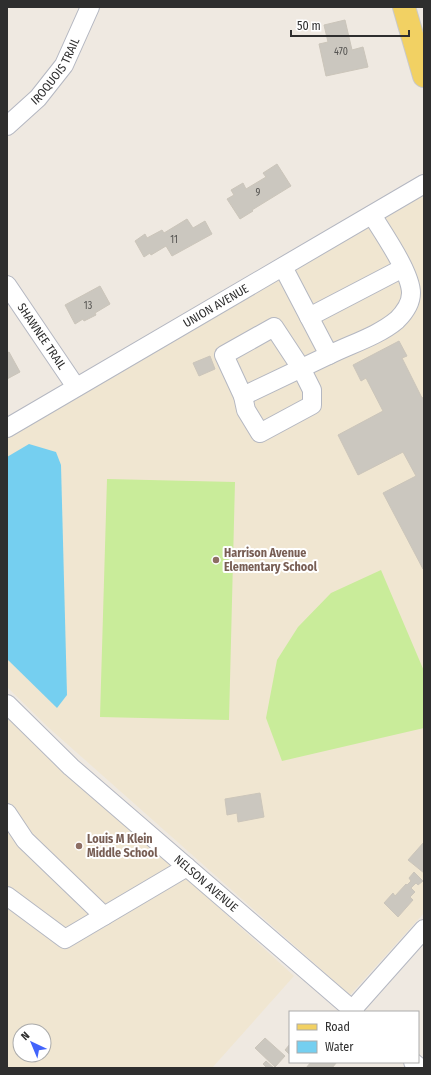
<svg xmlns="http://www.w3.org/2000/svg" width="431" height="1075" font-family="'Fira Sans Condensed',sans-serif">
<rect width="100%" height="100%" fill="#efe9e1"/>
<path fill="#f0e6d1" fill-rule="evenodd" d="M 424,192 L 424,913 L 350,995 L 49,728 L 7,687 L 7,432 Z
M 7,715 L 294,976 L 212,1068 L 7,1068 ZM 20,1031 L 44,1031 L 44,1055 L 20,1055 Z"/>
<path fill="#c9ec9a" d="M 107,479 L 235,482 L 229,720 L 100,717 Z
M 381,570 L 424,671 L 424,728 L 282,761 L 266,718 L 277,660 L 298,627 L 331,593 Z"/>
<path fill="#75cff0" d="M 29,444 L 56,452 L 61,465 L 67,695 L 57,708 L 7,659 L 7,457 Z"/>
<path fill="#cbc7bf" stroke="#cbc5ba" d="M 345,20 L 352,50 L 363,47 L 368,67 L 326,76 L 319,44 L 328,42 L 324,25 Z
M 277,164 L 291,186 L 252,210 L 253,211 L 240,219 L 227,199 L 234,195 L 231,190 L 243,183 L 246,189 L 266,177 L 263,173 Z
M 187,219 L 193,228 L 205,221 L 212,234 L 172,256 L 166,246 L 151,255 L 150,253 L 144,257 L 135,241 L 145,234 L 147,238 L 162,230 L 164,233 Z
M 100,286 L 110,304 L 95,313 L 96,315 L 84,321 L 83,319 L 75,324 L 65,305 Z
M 399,341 L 407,356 L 402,358 L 422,398 L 424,397 L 424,569 L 423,569 L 383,493 L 416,476 L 403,452 L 358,475 L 338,435 L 383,411 L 366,378 L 361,381 L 353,365 Z
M 9,352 L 20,372 L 7,379 L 7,353 Z
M 210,356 L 215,369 L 199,376 L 193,363 Z
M 260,793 L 264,817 L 238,822 L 237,813 L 227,815 L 225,799 Z
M 424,842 L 424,873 L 408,860 Z
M 414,872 L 423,881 L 418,885 L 416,883 L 411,888 L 415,892 L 410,897 L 413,900 L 398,917 L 384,903 L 393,893 L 395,896 L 406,884 L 407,885 L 411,881 L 409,878 Z
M 265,1038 L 285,1056 L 275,1067 L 255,1048 Z
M 290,1044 L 290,1055 L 285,1050 Z
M 266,1061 L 274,1068 L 267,1068 L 263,1064 Z
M 311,1062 L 337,1062 L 332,1068 L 306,1068 Z"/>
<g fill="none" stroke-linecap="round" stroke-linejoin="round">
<g stroke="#b4b7c1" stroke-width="20">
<g id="minor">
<path id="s1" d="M 7,126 L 38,98 L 64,65 L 90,7"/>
<path d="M 283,267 L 329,355 C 351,344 378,336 397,320 C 404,313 411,303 411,293 C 411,273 383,233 372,215"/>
<path id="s2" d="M 7,285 L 76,387"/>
<path d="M 309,317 L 403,268"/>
<path d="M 274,327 L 301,368 L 312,390 L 312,405 L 260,433 L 246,410 L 243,396 L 224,355 Z"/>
<path d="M 243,396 L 329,355"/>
<path id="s3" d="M 7,428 L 424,184"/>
<path id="s4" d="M 7,704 L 71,767 L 355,1012"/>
<path d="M 7,813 L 25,840 L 104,916"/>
<path d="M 7,896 L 65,939 L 187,867"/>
<path d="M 352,1010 L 424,929"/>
<path d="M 413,1062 L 420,1068"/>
</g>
</g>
<g stroke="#c9c9c9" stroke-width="24">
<path id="major" d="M 404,7 L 424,76"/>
</g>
<use href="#minor" stroke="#fff" stroke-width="18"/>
<use href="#major" stroke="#f2d163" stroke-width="22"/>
</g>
<g fill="#8d6e63" stroke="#fff" stroke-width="1.5">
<circle cx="216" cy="560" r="4"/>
<circle cx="79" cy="846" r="4"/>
</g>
<g text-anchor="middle" stroke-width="4" stroke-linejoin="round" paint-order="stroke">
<g font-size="10" fill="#555452">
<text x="341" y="55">470</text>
<text x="258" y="196">9</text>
<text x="174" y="243">11</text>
<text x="88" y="309">13</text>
</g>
<g font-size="12" fill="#2e2e2e" stroke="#fff">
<text dy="4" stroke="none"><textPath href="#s1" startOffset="74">IROQUOIS TRAIL</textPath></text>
<text dy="4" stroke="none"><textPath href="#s3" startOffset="242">UNION AVENUE</textPath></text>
<text dy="4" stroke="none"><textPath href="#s2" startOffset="62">SHAWNEE TRAIL</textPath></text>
<text dy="4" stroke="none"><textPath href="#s4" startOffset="268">NELSON AVENUE</textPath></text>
</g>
<g font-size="12" font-weight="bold" fill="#785e54" stroke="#fff" text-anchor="start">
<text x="224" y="557">Harrison Avenue<tspan x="224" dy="14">Elementary School</tspan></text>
<text x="87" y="843">Louis M Klein<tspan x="87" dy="14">Middle School</tspan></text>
</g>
</g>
<rect width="431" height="1075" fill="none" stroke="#2e2e2e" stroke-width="16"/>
<rect x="289" y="1011" width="130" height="52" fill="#ffffff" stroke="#ababab"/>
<rect x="297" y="1024" width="20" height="6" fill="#f2d163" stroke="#ababab"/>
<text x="325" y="1031" font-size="12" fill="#2e2e2e">Road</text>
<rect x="297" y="1041" width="20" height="12" fill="#75cff0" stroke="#ababab"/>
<text x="325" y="1051" font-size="12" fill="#2e2e2e">Water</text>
<g transform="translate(32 1043) rotate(316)"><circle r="19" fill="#ffffff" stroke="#ababab"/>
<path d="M0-3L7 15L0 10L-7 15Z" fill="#4264fb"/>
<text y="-6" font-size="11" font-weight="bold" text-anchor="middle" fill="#2e2e2e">N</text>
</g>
<path d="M291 30v6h118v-6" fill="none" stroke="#2e2e2e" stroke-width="2"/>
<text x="297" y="30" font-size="12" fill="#2e2e2e" stroke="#ffffff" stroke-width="3" paint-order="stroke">50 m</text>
</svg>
